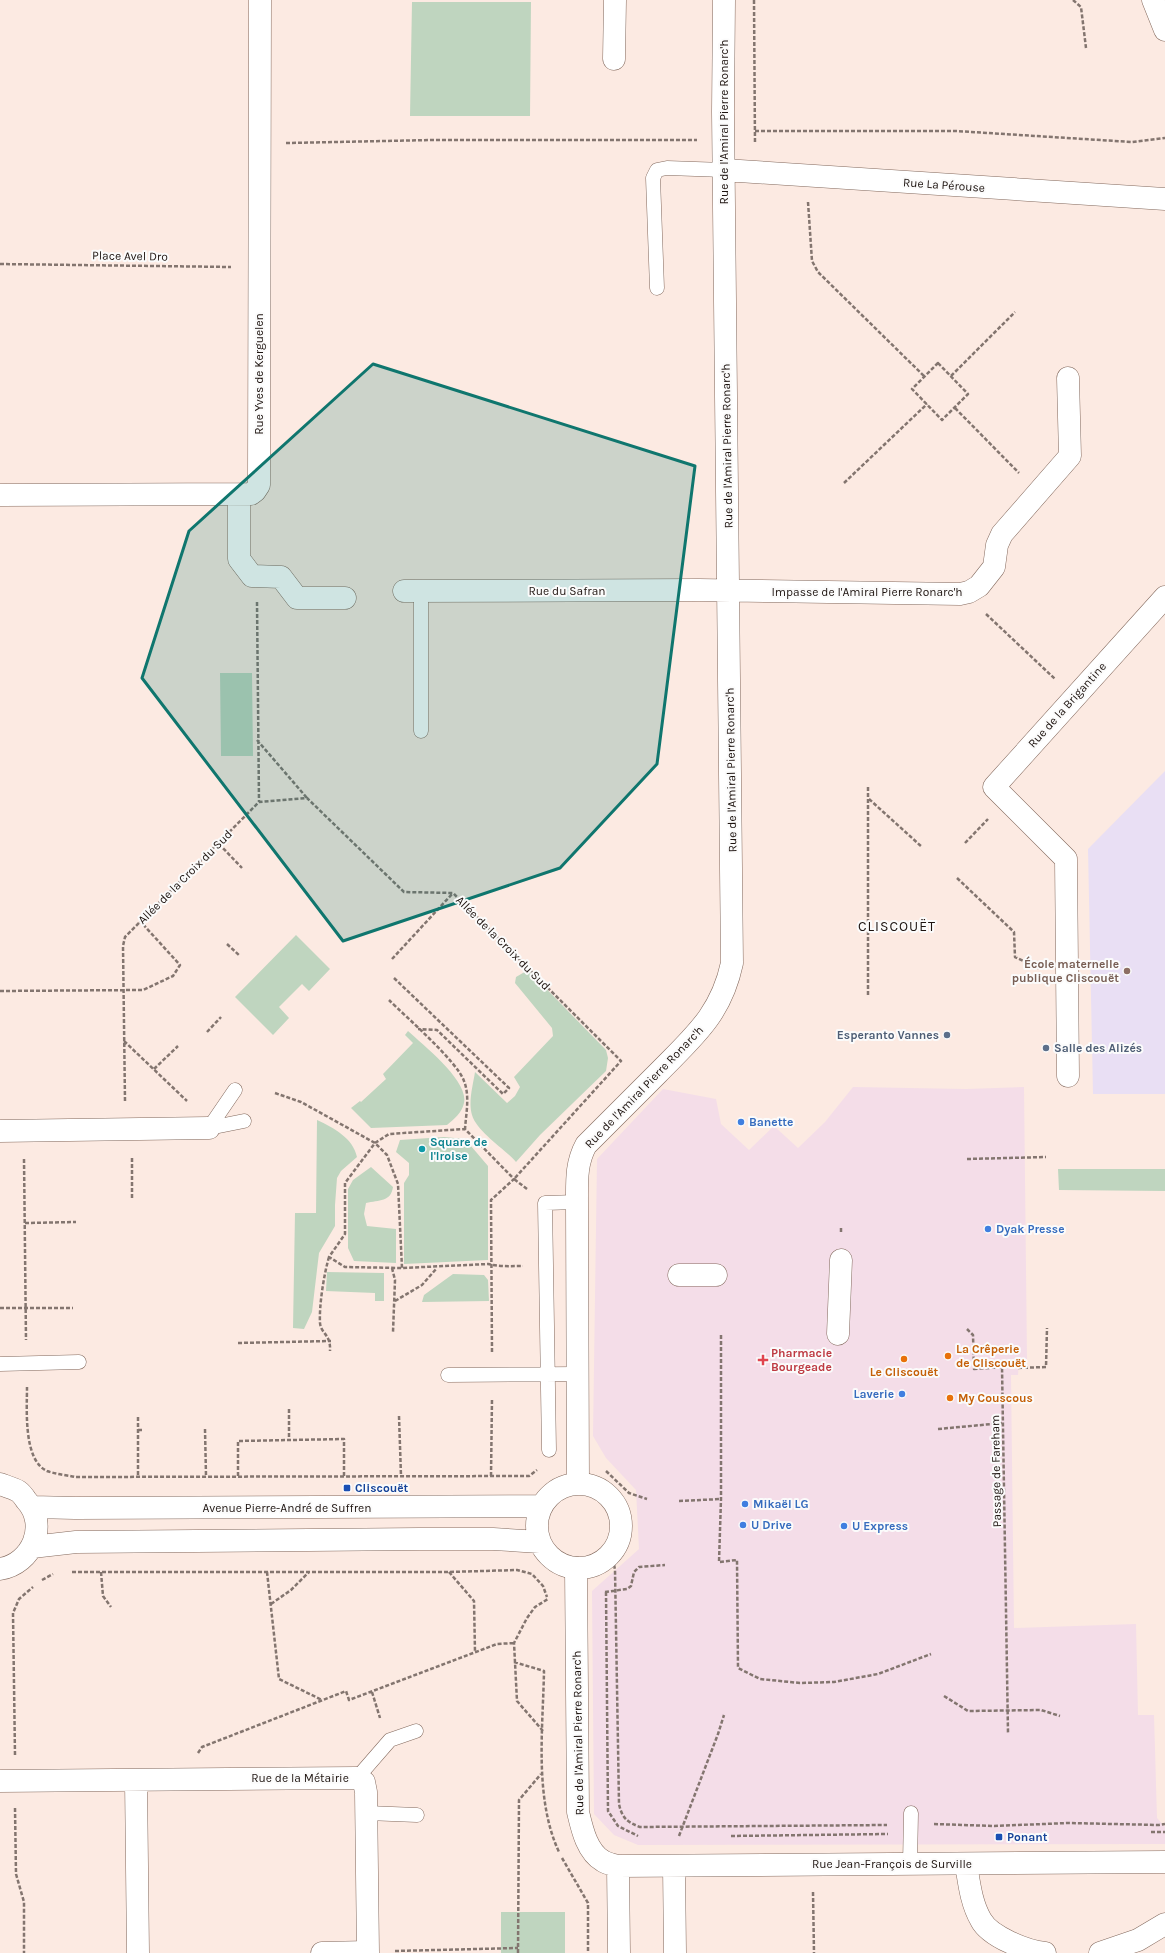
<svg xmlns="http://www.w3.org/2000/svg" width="1165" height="1953" font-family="Karla,sans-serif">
<rect width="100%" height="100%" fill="#fceae2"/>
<path fill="#f4dde8" d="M 853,1087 L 966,1089 L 1024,1087 L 1027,1359 L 1019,1360 L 1018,1375 L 1011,1375 L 1014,1628 L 1136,1624 L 1138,1715 L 1154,1715 L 1157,1818 L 1165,1827 L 1165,1844 L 638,1845 L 614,1835 L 594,1814 L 592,1591 L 639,1549 L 636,1490 L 606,1458 L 593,1436 L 597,1159 L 663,1089 L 716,1099 L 721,1124 L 749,1150 L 774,1126 L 798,1148 L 825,1122 Z"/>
<path fill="#e9dff4" d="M 1165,771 L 1165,1094 L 1093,1094 L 1088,849 Z"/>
<path fill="#bfd5bf" d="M 412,2 L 531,2 L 530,116 L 410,116 Z
M 220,673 L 252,673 L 253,756 L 221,756 Z
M 296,935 L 330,969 L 309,991 L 302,984 L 279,1007 L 289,1018 L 273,1035 L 235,997 Z
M 528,970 L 606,1050 L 608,1058 L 606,1071 L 540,1135 L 516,1162 C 505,1149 477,1132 472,1115 C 468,1102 473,1085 475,1072 L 507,1103 L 515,1096 L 520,1087 L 514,1077 L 553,1036 L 552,1028 L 515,983 L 516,977 Z
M 408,1031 C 424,1046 469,1081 464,1103 C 462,1113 454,1119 447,1125 L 371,1128 L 351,1108 L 360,1101 L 361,1102 L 386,1079 L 383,1074 L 413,1043 L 405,1035 Z
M 317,1120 C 334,1128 353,1138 357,1157 L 341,1171 L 337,1178 L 335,1205 L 335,1226 L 319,1253 L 312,1312 L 304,1329 L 293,1328 L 295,1213 L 316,1213 Z
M 444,1137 L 465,1139 L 488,1166 L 488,1260 L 404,1264 L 404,1183 L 409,1175 L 409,1163 L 396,1152 L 400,1140 Z
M 371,1167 L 393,1187 C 391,1202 379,1200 366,1203 L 364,1214 L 367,1226 L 396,1229 L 396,1263 L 354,1261 L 348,1248 L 348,1189 L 353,1180 Z
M 1058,1169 L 1165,1169 L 1165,1191 L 1059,1190 Z
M 327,1272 L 384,1273 L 384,1301 L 375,1301 L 375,1293 L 326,1291 Z
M 453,1274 L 484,1275 L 488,1280 L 489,1301 L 422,1302 L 424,1295 Z
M 501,1912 L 565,1912 L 565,1953 L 501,1953 Z"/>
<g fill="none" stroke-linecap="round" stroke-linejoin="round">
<g stroke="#83695d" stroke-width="15">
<path id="lane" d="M 657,288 L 653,178 L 657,170 L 667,168 L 724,170
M 421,591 L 421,731
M 209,1128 L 235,1090
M 209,1128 L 244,1121
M 0,1364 L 79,1362
M 448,1375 L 578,1374
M 549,1450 L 545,1203 L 577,1202
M 357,1778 L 390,1740 L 416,1731
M 367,1813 L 417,1815
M 910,1864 L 911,1813"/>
</g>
<g stroke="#83695d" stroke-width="23">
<path id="street" d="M 1153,0 L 1165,30
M 614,59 L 615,0
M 724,170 L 1165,199
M 0,495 L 251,494 L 255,491 L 259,485 L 260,0
M 239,495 L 239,559 L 252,576 L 281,577 L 297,598 L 345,598
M 404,591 L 699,590 L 960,594 L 969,592 L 979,586 L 994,567 L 997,545 L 1002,534 L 1070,456 L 1068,378
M 1068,1076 L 1066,859 L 994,787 L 1165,597
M 0,1131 L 209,1128
M 679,1275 L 716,1275
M 838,1334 L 841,1260
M 578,1483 L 577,1202 C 577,1181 576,1163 586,1145 C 610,1121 634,1097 658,1073 C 693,1037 721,1015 732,963 L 723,112 L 724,0
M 576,1568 L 578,1812 C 582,1829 587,1852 603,1861 C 608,1864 614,1865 618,1866 L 1165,1862
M 136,1780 L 138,1953
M 0,1781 L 357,1778 L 364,1782 L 366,1792 L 368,1953
M 966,1864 C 969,1882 971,1903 981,1920 C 990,1937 1027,1951 1045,1953
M 618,1866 L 619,1953
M 674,1866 L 675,1953
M 322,1953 L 368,1952
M 1100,1953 L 1138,1940 L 1165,1924"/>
</g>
<g stroke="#83695d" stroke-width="23">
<path id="secondary" d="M537 1526a42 42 0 1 1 84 0a42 42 0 1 1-84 0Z
M 0,1484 C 5,1486 13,1488 18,1491 C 21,1493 24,1497 26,1500 C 49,1525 32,1564 0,1569
M 32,1507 L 75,1508 L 542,1506
M 32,1547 L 76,1542 L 419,1539 L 493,1539 L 540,1542"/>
</g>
<path stroke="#83756f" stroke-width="2.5" stroke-dasharray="4 2" stroke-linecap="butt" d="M 754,0 L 755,144
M 1073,0 L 1081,7 L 1086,48
M 755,131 L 956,131 L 1132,142 L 1165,138
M 286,143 L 432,140 L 697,140
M 808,202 L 812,261 L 818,272 L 924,376
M 0,264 L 231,267
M 938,363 L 968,394 L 942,420 L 912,389 Z
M 951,376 L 1015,312
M 955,408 L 1019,473
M 844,483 L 927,404
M 257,602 L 259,802
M 986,614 L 1055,679
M 257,740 L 307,798
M 869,799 L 922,847
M 965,843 L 988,819
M 219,844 L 242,868
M 957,878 L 1014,932 L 1015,957 L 1040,969
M 227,944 L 240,956
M 392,959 L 453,893
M 394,978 L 509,1088 L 503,1094 L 437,1030 L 418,1029
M 0,991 L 143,990 L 173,976 L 180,965 L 140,921
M 868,995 L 868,785
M 389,1000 C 406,1017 457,1061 464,1081 C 470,1096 466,1114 465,1129
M 207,1032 L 221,1017
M 124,1041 L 187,1101
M 154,1069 L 178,1046
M 275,1093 L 301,1102 L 375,1143 L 387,1155 L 398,1184 L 402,1268
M 125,1101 L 123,946 L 125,937 L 259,802 L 307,798 L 404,892 L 453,893 L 621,1061 L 514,1179 L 527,1189
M 24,1159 L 26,1340
M 967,1159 L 1046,1157
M 132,1198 L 132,1157
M 25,1223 L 76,1222
M 841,1228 L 841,1234
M 329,1257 C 324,1274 319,1305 320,1323 C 321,1334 331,1334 330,1351
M 392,1268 L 395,1280 L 393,1332
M 395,1301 L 422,1285 L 437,1268
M 0,1308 L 73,1308
M 967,1329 L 973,1335 L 974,1369 L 1002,1367 L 1008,1733
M 721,1335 L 721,1499 L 719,1562 L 737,1560 L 738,1668 L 760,1679 L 800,1683 L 834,1682 L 878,1674 L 931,1654
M 238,1343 L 331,1341
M 492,1352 L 491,1200 L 514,1179 L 465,1129 L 389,1134 L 375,1143 L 345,1183 L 345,1234 L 329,1257 L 345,1267 L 402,1268 L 488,1264 C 500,1267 511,1266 523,1266
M 1018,1368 L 1046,1367 L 1047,1328
M 27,1387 C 27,1409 23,1460 47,1471 C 55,1474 66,1475 75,1477 L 529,1476 L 537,1470
M 289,1409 L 289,1440
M 399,1416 L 401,1476
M 138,1417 L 138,1477
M 205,1429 L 206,1476
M 938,1429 L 1003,1423
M 138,1430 L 144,1430
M 606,1471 L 629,1493 L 647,1499
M 238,1476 L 238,1441 L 344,1439 L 344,1476
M 491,1476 L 492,1399
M 679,1501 L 721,1499
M 612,1553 L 615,1570 L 619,1804 C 622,1818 627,1822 640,1827 L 887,1825
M 72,1572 L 449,1572 L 517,1570 L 532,1574 L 543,1586 L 547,1597
M 101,1572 L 103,1596 L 111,1607
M 267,1572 L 279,1679 L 322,1700
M 449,1572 L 474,1601 L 475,1652
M 42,1580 L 53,1574
M 605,1592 L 627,1589 L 631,1586 L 634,1572 L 639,1567 L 665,1565
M 606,1592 L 608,1811 L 618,1826 L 638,1836
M 271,1604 L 291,1590 L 309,1572
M 514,1662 L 544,1671 C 543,1729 534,1798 559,1852
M 372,1692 L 380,1718
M 944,1696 L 968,1711 L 1041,1710 L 1060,1716
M 543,1731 L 517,1701 L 514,1643 L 527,1618 L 535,1607 L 548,1599
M 198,1753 L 202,1747 L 346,1691 L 349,1700 L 497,1644 L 514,1643
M 15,1755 L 13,1613 L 19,1599 L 33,1587
M 15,1808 L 16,1874 L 24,1902 L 24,1953
M 934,1824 L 994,1826 L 1068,1823 L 1159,1825 L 1165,1824
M 1151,1832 L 1165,1832
M 679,1836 L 718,1734 L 724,1715
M 731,1836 L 888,1834
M 562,1858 L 588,1903 L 588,1953
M 813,1892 L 814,1953
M 395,1951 L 518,1948
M 518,1953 L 519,1800 L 541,1774"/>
<use href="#lane" stroke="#fff" stroke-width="14"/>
<use href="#street" stroke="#fff" stroke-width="22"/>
<use href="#secondary" stroke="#fff" stroke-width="22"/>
</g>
<path fill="#0f766e" fill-opacity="0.2" stroke="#0f766e" stroke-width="3" stroke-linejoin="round" d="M 373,364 L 695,466 L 657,764 L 560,868 L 343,941 L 142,678 L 189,531 Z"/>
<circle fill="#8d6e63" stroke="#fbfbfb" stroke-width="1.5" cx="1127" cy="971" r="4"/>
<g fill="#5c6f8a" stroke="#fbfbfb" stroke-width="1.5">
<circle cx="947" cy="1035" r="4"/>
<circle cx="1046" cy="1048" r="4"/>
</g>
<g fill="#3f7fe0" stroke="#fbfbfb" stroke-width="1.5">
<circle cx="741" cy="1122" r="4"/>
<circle cx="988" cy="1229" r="4"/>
<circle cx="902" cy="1394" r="4"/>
<circle cx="745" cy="1504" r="4"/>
<circle cx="743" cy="1525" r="4"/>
<circle cx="844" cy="1526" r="4"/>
</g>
<circle fill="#0f9aa8" stroke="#fbfbfb" stroke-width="1.5" cx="422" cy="1149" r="4"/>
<g fill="#e8710a" stroke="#fbfbfb" stroke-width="1.5">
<circle cx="948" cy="1356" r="4"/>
<circle cx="904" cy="1359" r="4"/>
<circle cx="950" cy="1398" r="4"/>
</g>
<path fill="#e0444e" stroke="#fbfbfb" stroke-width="1.5" d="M761 1354h4v4h4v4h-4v4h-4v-4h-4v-4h4z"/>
<g fill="#1a4fb4" stroke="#fbfbfb" stroke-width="1.5">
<rect x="343" y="1484" width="8" height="8" rx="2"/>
<rect x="995" y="1833" width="8" height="8" rx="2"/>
</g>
<g text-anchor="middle" stroke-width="4" stroke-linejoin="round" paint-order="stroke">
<g font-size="12" fill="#1d130f" stroke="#fbfbfb">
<text transform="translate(724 122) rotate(-90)" y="4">Rue de l'Amiral Pierre Ronarc'h</text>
<text transform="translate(944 185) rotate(4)" y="4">Rue La Pérouse</text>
<text transform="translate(130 256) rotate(1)" y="4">Place Avel Dro</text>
<text transform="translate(259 374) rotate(-90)" y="4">Rue Yves de Kerguelen</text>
<text transform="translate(727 446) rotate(-91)" y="4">Rue de l'Amiral Pierre Ronarc'h</text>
<text x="567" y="595">Rue du Safran</text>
<text x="867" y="596">Impasse de l'Amiral Pierre Ronarc'h</text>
<text transform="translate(1067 705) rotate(-48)" y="4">Rue de la Brigantine</text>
<text transform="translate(731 770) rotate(-91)" y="4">Rue de l'Amiral Pierre Ronarc'h</text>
<text transform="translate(185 877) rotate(-45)" y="4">Allée de la Croix du Sud</text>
<text transform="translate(503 943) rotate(45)" y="4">Allée de la Croix du Sud</text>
<text transform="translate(644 1087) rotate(-46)" y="4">Rue de l'Amiral Pierre Ronarc'h</text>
<text transform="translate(996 1471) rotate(-91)" y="4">Passage de Fareham</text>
<text x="287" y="1512">Avenue Pierre-André de Suffren</text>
<text transform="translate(578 1733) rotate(-91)" y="4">Rue de l'Amiral Pierre Ronarc'h</text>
<text x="300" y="1782">Rue de la Métairie</text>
<text x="892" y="1868">Rue Jean-François de Surville</text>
</g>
<g font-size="12" font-weight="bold" fill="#785e54" stroke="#fbfbfb" text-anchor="end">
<text x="1119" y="968">École maternelle<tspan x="1119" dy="14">publique Cliscouët</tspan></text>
</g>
<g font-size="12" font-weight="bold" fill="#4e5e75" stroke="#fbfbfb" text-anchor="end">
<text x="939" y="1039">Esperanto Vannes</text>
<text x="1054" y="1052" text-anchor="start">Salle des Alizés</text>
</g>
<g font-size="12" font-weight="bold" fill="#366cbe" stroke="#fbfbfb" text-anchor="start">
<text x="749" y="1126">Banette</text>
<text x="996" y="1233">Dyak Presse</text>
<text x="894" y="1398" text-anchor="end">Laverie</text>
<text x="753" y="1508">Mikaël LG</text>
<text x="751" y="1529">U Drive</text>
<text x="852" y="1530">U Express</text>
</g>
<g font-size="12" font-weight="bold" fill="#0d838f" stroke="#fbfbfb" text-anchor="start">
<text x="430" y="1146">Square de<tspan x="430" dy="14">l'Iroise</tspan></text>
</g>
<g font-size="12" font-weight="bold" fill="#c56008" stroke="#fbfbfb" text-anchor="start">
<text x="956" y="1353">La Crêperie<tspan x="956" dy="14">de Cliscouët</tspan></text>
<text x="904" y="1376" text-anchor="middle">Le Cliscouët</text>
<text x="958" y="1402">My Couscous</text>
</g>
<g font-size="12" font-weight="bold" fill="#be3a42" stroke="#fbfbfb" text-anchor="start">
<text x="771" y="1357">Pharmacie<tspan x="771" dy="14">Bourgeade</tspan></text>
</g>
<g font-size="12" font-weight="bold" fill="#164399" stroke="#fbfbfb" text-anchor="start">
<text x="355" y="1492">Cliscouët</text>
<text x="1007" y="1841">Ponant</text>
</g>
<g font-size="14" letter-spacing="1" fill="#1d130f" stroke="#fbfbfb">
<text x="897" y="931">CLISCOUËT</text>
</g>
</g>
</svg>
